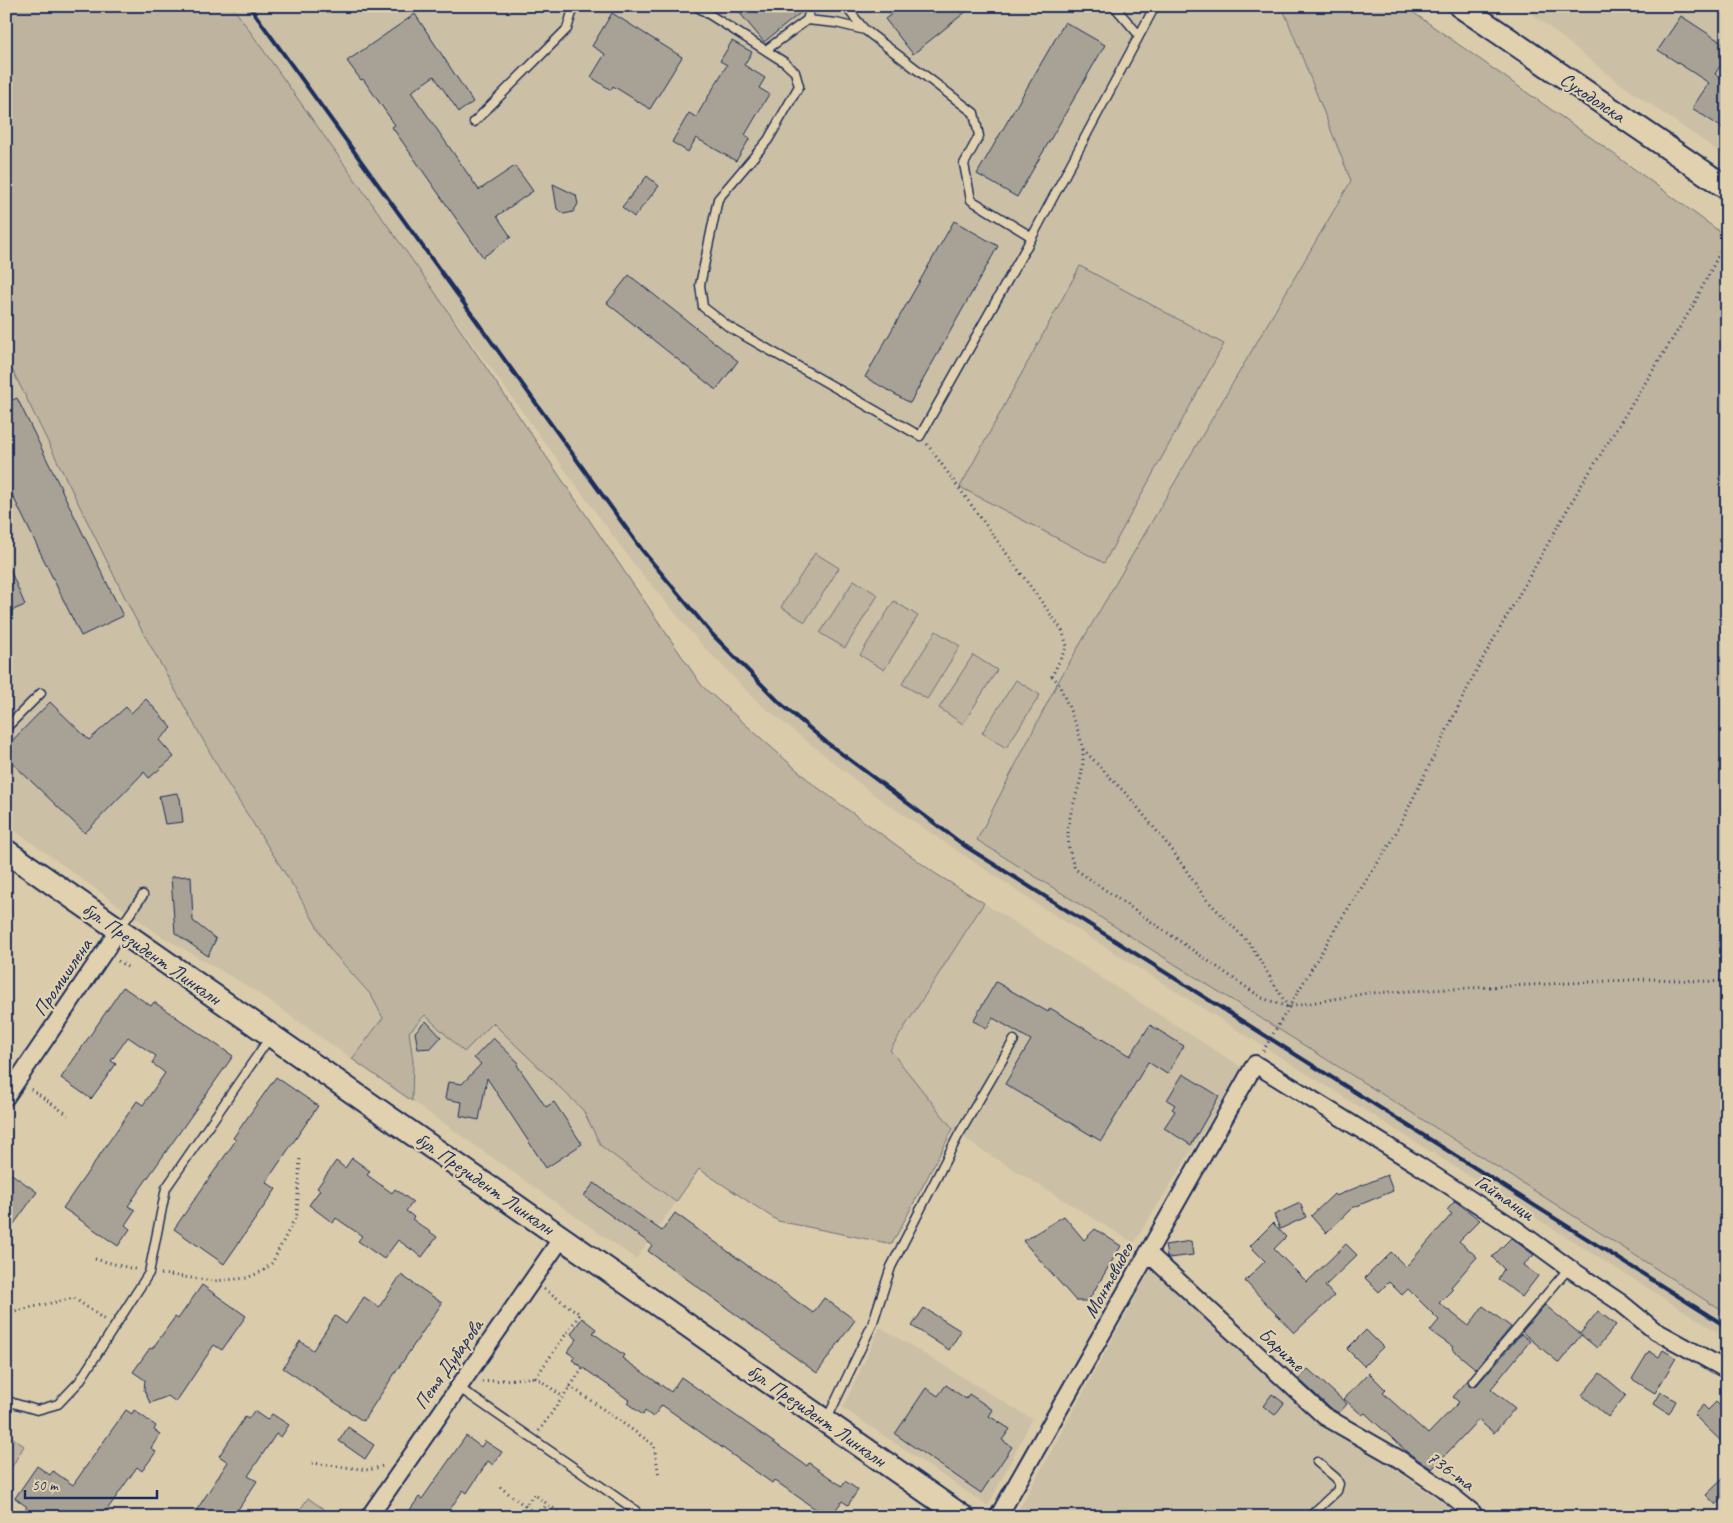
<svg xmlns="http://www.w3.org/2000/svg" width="1733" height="1523" font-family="Caveat,sans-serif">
<rect width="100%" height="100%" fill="#dacbab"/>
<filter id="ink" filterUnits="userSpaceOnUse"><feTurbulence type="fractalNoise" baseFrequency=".02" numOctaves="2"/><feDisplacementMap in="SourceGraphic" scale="10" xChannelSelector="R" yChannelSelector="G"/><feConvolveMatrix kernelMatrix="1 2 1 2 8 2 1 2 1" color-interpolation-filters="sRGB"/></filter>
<g filter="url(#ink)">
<path fill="#cbbfa5" d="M 232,6 L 1282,6 L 1351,181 L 1058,682 L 977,840 L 1455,1140 L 1727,1314 L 1727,1338 L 1037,904 L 877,797 L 759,703 L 701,644 L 633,563 L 434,291 Z
M 1518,6 L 1727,6 L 1727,157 L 1615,80 L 1544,23 Z
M 6,357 L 135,618 L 226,781 L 297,892 L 330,949 L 371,995 L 383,1018 L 352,1059 L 254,990 L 158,934 L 6,824 Z
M 984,903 L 1243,1068 L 1134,1243 L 977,1147 L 953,1129 L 890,1050 Z
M 425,1015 L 493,1023 L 583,1110 L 601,1146 L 676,1202 L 636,1259 L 412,1101 L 413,1061 L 409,1032 Z
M 1151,1269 L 1289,1396 L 1463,1517 L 1016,1515 Z
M 880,1327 L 1032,1419 L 988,1506 L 843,1408 Z"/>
<path fill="#beb39f" stroke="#6c717e" d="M 6,6 L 232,6 L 434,291 L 702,686 L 814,785 L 936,874 L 984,903 L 890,1050 L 953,1129 L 892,1244 L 778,1221 L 699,1169 L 676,1202 L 601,1146 L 583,1110 L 493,1023 L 464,1052 L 425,1015 L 409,1032 L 413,1061 L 412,1101 L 352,1059 L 383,1018 L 371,995 L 330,949 L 297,892 L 226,781 L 135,618 L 6,357 Z
M 1282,6 L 1404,6 L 1600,144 L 1727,237 L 1727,1314 L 1455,1140 L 977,840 L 1058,682 L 1351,181 Z
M 1080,266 L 1224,344 L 1104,563 L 960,487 Z
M 815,553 L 839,568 L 805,622 L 781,607 Z
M 854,580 L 878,595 L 845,648 L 820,633 Z
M 894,601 L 918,616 L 884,670 L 860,655 Z
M 936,631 L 960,646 L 927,699 L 902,684 Z
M 973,655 L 997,670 L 963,724 L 939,708 Z
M 1016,680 L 1040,695 L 1006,748 L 982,733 Z
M 6,1433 L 24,1446 L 6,1477 Z
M 308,1498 L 335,1517 L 295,1517 Z"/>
<path fill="#a8a296" stroke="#1b2f5e" d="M 734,6 L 805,6 L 804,10 L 764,42 Z
M 902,6 L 973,6 L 913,54 L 885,19 Z
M 612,13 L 682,57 L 650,109 L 613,86 L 611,90 L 591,77 L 605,54 L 592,46 Z
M 415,14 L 473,102 L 459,112 L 434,76 L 411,92 L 479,190 L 515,166 L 533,191 L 497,216 L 511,237 L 483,257 L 392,127 L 395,125 L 363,79 L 361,80 L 347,61 Z
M 1681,16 L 1727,46 L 1727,55 L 1715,74 L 1727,82 L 1727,131 L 1692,108 L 1709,83 L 1658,50 Z
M 1065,22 L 1105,45 L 1017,197 L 977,174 Z
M 732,41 L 752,52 L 744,65 L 765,78 L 759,88 L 769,94 L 745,135 L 750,138 L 736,161 L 696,138 L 688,152 L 672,142 L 689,113 L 696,117 L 727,65 L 720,61 Z
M 647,176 L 659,186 L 634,217 L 622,207 Z
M 553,184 L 576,195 L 578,204 L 573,212 L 564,214 L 557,209 Z
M 954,221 L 998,246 L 910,403 L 865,377 Z
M 629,275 L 738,361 L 716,390 L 607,303 Z
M 17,398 L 123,616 L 81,636 L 6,482 L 6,403 Z
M 6,560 L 25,605 L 6,613 Z
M 146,699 L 172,728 L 159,740 L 174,757 L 149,778 L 144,772 L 85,833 L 6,757 L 6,747 L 50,702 L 89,740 L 126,707 L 131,713 Z
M 177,793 L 180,798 L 183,822 L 165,824 L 159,796 Z
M 191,876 L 193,921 L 216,939 L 208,956 L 175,933 L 171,877 Z
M 996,982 L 1048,1012 L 1050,1008 L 1130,1056 L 1150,1025 L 1184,1046 L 1167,1074 L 1148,1062 L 1101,1141 L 1005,1084 L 1031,1040 L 993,1018 L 987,1028 L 973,1021 Z
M 123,987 L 151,1006 L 154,1002 L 233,1056 L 128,1206 L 135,1210 L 125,1225 L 130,1229 L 118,1246 L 63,1208 L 137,1101 L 143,1105 L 165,1073 L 152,1063 L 156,1056 L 128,1037 L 111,1061 L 116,1064 L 91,1099 L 61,1078 Z
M 426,1021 L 441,1037 L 431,1048 L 418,1049 L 415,1032 Z
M 493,1038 L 519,1063 L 517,1065 L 546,1107 L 554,1102 L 582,1144 L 546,1168 L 487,1078 L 479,1120 L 460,1116 L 462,1102 L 445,1099 L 448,1082 L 462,1084 L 481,1064 L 474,1058 Z
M 1183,1074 L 1219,1096 L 1191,1145 L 1164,1128 L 1175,1111 L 1172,1109 L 1175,1105 L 1167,1100 Z
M 276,1077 L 318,1106 L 266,1182 L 276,1189 L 224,1264 L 174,1229 L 236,1140 L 233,1138 Z
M 352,1158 L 370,1171 L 367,1175 L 392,1193 L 395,1189 L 413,1202 L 406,1211 L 414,1217 L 412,1219 L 437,1237 L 422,1257 L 398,1240 L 384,1259 L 358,1241 L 362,1236 L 336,1218 L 333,1223 L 309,1205 L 320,1190 L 317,1188 L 336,1161 L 345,1168 Z
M 6,1170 L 37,1192 L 6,1235 Z
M 1387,1175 L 1393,1191 L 1352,1208 L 1326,1233 L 1311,1216 L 1334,1194 L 1336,1196 Z
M 594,1183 L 662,1231 L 675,1213 L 813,1313 L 824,1298 L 855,1320 L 817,1373 L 648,1251 L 652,1245 L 584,1196 Z
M 1455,1201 L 1480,1220 L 1459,1241 L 1477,1257 L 1451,1287 L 1453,1289 L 1439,1303 L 1469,1326 L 1483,1306 L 1511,1327 L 1476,1369 L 1452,1349 L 1453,1347 L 1430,1331 L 1439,1320 L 1408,1289 L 1402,1295 L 1389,1282 L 1379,1292 L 1365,1278 L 1391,1252 L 1406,1267 L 1452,1214 L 1447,1210 Z
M 1300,1203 L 1306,1217 L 1280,1229 L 1274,1215 Z
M 1064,1216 L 1084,1240 L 1095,1229 L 1121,1246 L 1088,1301 L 1076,1301 L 1023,1241 Z
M 1273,1223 L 1286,1237 L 1274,1249 L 1307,1282 L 1346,1244 L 1357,1255 L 1325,1286 L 1334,1296 L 1294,1333 L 1245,1281 L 1265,1261 L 1250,1246 Z
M 1511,1238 L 1534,1255 L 1523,1265 L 1538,1276 L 1522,1297 L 1498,1279 L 1504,1269 L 1492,1257 Z
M 1191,1241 L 1193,1255 L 1169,1258 L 1167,1257 L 1165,1245 Z
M 401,1275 L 442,1303 L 363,1421 L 283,1368 L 300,1341 L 313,1350 L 335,1316 L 346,1324 L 364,1297 L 379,1307 Z
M 202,1285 L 246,1316 L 222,1350 L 214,1345 L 176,1402 L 168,1396 L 150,1403 L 144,1390 L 145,1380 L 133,1372 L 150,1348 L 152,1349 L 175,1317 L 178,1319 Z
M 1545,1305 L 1580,1334 L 1598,1311 L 1616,1325 L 1597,1348 L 1581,1335 L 1559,1363 L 1522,1332 Z
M 924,1308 L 961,1331 L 949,1350 L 912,1326 Z
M 582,1318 L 596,1329 L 593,1333 L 624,1355 L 622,1358 L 671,1392 L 681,1377 L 807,1466 L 809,1463 L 842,1486 L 845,1481 L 858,1490 L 848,1505 L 842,1501 L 832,1515 L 823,1509 L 821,1513 L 774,1480 L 772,1483 L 662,1405 L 653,1417 L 645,1411 L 643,1415 L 627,1403 L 629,1400 L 572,1360 L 575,1357 L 567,1352 L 577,1339 L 571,1334 Z
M 1366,1330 L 1383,1347 L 1364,1366 L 1347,1349 Z
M 1521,1334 L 1530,1341 L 1491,1389 L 1515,1408 L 1494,1433 L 1478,1420 L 1432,1469 L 1407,1452 L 1365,1413 L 1362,1415 L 1344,1399 L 1369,1373 L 1386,1390 L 1383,1393 L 1428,1434 L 1459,1402 L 1453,1397 L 1468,1380 L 1470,1386 L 1477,1385 Z
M 1663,1350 L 1676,1358 L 1655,1393 L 1632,1379 L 1649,1351 L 1659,1357 Z
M 1308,1369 L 1347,1404 L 1339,1413 L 1330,1408 L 1299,1379 Z
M 1600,1373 L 1626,1395 L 1608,1417 L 1582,1395 Z
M 946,1385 L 966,1399 L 969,1394 L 993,1410 L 989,1416 L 1010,1429 L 1002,1440 L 1012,1447 L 981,1493 L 895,1434 L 926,1388 L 938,1396 Z
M 1661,1392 L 1676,1401 L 1669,1414 L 1654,1404 Z
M 1272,1394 L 1284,1403 L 1275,1415 L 1263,1406 Z
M 1716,1402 L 1727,1412 L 1727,1447 L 1694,1415 L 1703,1405 L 1708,1410 Z
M 126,1410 L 132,1414 L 134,1410 L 156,1426 L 154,1430 L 160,1434 L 151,1448 L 156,1452 L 142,1471 L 137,1467 L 102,1517 L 20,1517 L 27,1507 L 15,1498 L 37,1466 L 50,1475 L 53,1471 L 73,1485 Z
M 254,1411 L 267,1420 L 272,1414 L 289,1425 L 281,1437 L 276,1434 L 248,1476 L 257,1481 L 233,1517 L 192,1517 L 228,1462 L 219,1456 L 245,1417 L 248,1419 Z
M 348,1427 L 374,1445 L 365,1459 L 339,1441 Z
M 466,1436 L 481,1447 L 485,1441 L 502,1452 L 493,1465 L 488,1461 L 467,1493 L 463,1490 L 445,1517 L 405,1517 L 419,1497 L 422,1499 Z
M 1727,1475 L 1727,1494 L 1716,1505 L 1706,1495 Z"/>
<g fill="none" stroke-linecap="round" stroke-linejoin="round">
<g stroke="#1b2f5e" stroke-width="11">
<path id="lane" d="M 696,6 L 784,62 L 795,72 L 799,86 L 768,140 L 718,199 L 700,285 L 703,307 L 729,327 L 920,436 L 1032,237 L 1155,6
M 845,6 L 865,30 L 974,113 L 979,136 L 964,164 L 971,200 L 1032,237
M 1114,6 L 1139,35
M 807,20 L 811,6
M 766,50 L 807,20 L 836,23 L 865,30
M 474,122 L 567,29 L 574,6
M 6,728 L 41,693
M 120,928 L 143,895
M 1473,1381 L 1569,1268
M 458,1387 L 635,1510 L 630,1517
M 6,1399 L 13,1403 L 37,1410 L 58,1404 L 79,1382 L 149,1273 L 166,1188 L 270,1037
M 827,1419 L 872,1325 L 891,1267 L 958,1136 L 1014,1040
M 1309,1517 L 1337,1491 L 1339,1484 L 1336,1478 L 1317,1462"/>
</g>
<g stroke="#1b2f5e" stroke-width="20">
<path id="street" d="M 6,1097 L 119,930
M 1148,1253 L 1324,1416 L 1399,1459 L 1442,1488 L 1472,1512 L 1475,1517
M 369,1517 L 563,1236
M 998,1517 L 1255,1064 L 1418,1165 L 1517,1230 L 1569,1268 L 1621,1303 L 1654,1330 L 1727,1370"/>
</g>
<g stroke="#1b2f5e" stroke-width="26">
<path id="secondary" d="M 1460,6 L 1727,188
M 6,851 L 963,1517"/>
</g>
<path stroke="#1b2f5e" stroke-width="3" stroke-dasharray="1 4" stroke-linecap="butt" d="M 927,444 L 1062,630 L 1067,646 L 1052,676 L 1058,682 C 1065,699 1082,735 1083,752 C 1085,797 1055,818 1075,869 L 1262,998 L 1288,1007 L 1368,993 L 1650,979 L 1727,982
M 1083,749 L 1130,798 L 1172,850 L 1205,898 L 1250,944 L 1288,1007
M 118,961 L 130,969
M 1263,1051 L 1338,924 L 1392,841 L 1477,669 L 1579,489 L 1693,306 L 1727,238
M 31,1089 L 68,1115
M 95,1259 L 138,1270
M 161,1274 L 214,1281 L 247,1278 L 263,1271 L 272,1263 L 297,1214 L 300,1157
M 544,1289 L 580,1314 L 536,1377 L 563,1397
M 6,1313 L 74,1298 L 105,1320
M 482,1382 L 536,1377
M 570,1386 L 654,1445 L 659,1476
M 539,1431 L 583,1368
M 312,1463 L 369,1470 L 383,1466
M 500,1487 L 525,1506 L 534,1494 L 565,1517
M 525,1506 L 539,1516
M 482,1513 L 488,1517
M 539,1516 L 547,1504"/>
<use href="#lane" stroke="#e2d1ae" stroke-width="8"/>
<use href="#street" stroke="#e2d1ae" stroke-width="16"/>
<use href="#secondary" stroke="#e2d1ae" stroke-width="22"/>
<path stroke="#1b2f5e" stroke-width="4" d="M 249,6 L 642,550 L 711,633 L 780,703 L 826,742 L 965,846 L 1727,1327"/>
</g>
</g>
<g text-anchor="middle" stroke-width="4.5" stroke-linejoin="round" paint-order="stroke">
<g font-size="20" fill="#1b2f5e" stroke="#e2d1ae">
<text transform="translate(1593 97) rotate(34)" y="7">Суходолска</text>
<text transform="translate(152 953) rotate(35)" y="7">бул. Президент Линкълн</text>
<text transform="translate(62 977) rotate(-56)" y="7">Промишлена</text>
<text transform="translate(485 1183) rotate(35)" y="7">бул. Президент Линкълн</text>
<text transform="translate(1505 1197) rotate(34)" y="7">Гайтанци</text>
<text transform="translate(1108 1280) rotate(-61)" y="7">Монтевидео</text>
<text transform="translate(1282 1349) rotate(43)" y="7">Барите</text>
<text transform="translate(448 1364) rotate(-55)" y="7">Петя Дубарова</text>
<text transform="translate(817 1415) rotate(35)" y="7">бул. Президент Линкълн</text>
<text transform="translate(1451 1470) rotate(36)" y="7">736-та</text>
</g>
</g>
<rect width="1733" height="1523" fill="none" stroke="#e2d1ae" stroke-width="25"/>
<rect x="12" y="12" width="1708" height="1498" fill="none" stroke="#1b2f5e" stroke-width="2" filter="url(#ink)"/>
<path d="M25 1490v8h132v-8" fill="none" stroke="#1b2f5e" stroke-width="2.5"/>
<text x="32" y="1490" font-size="15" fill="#1b2f5e" stroke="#e2d1ae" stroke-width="4" paint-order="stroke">50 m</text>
</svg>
